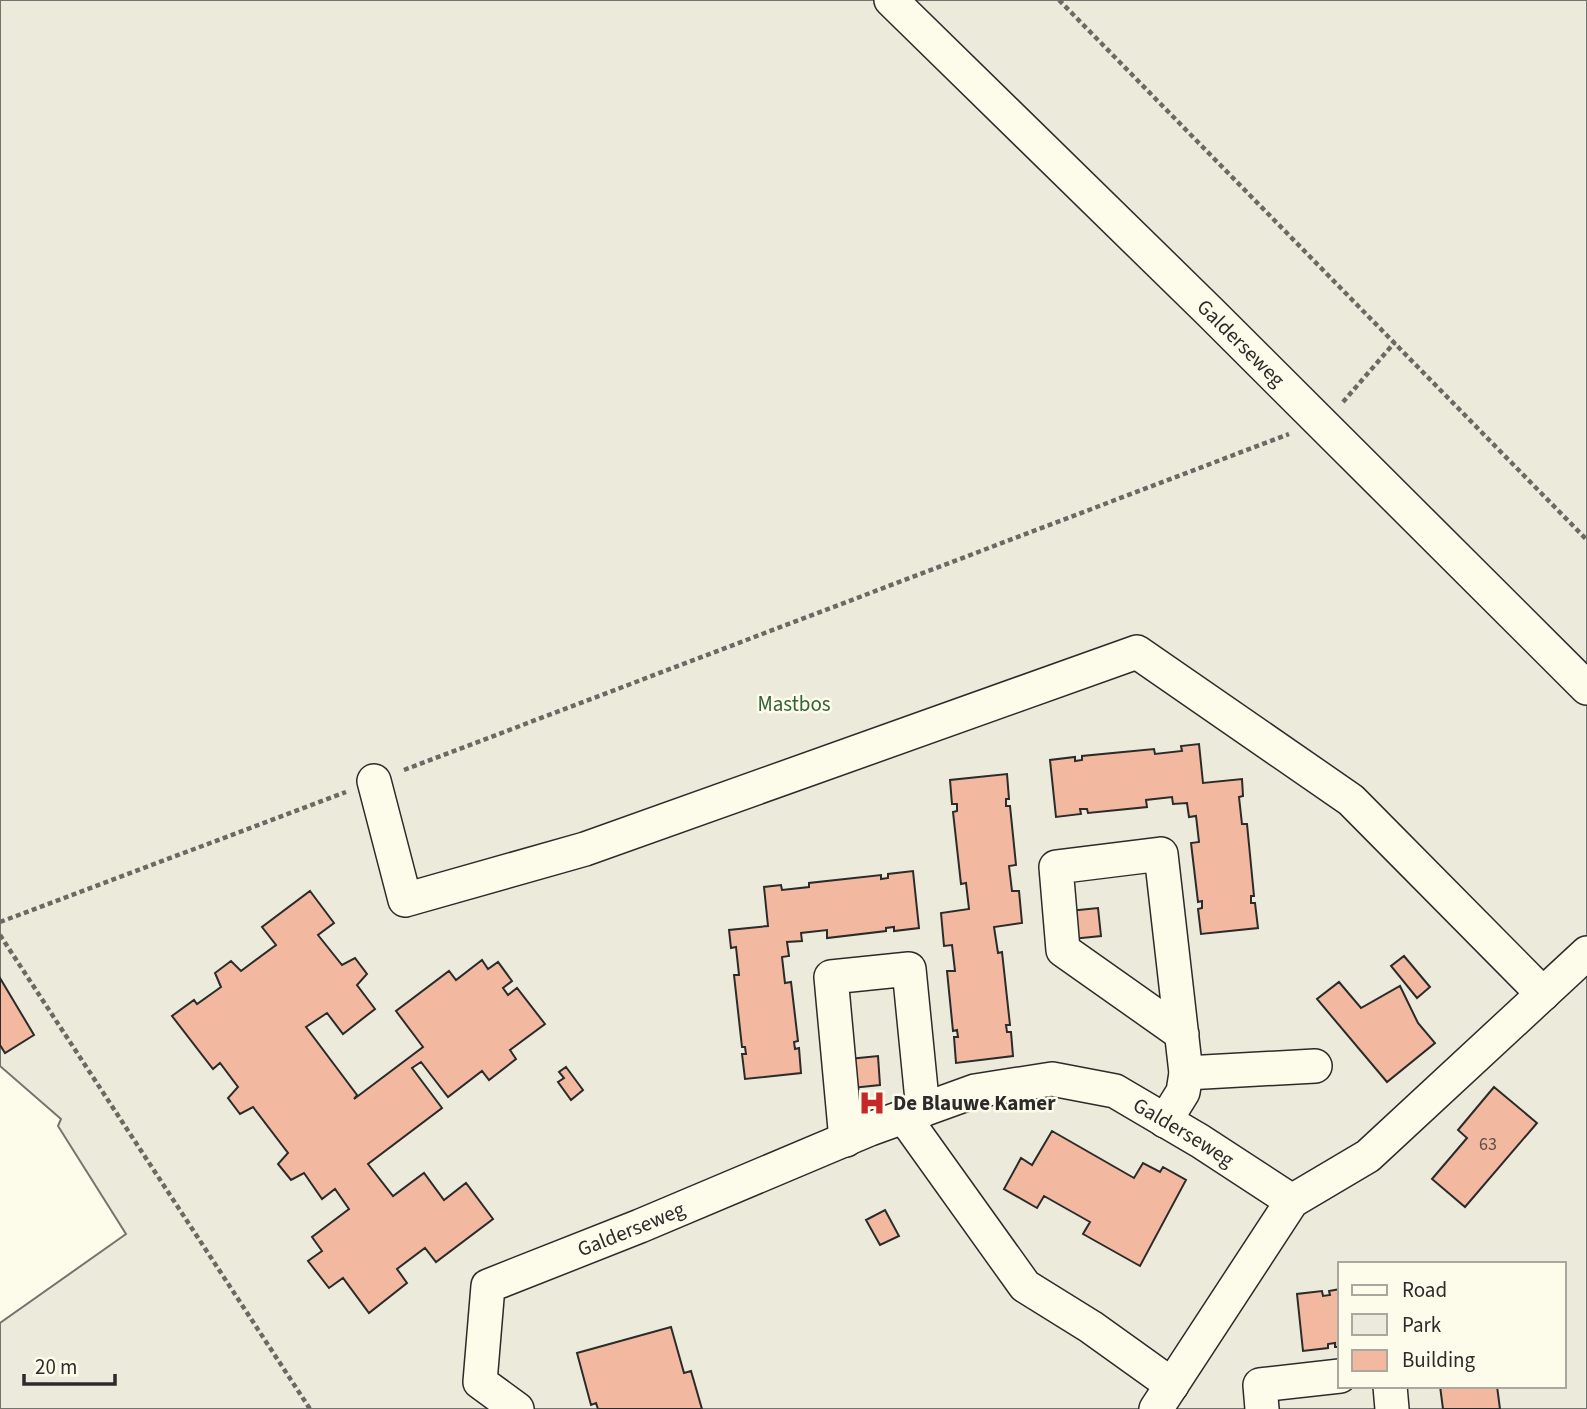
<svg xmlns="http://www.w3.org/2000/svg" width="1587" height="1409" font-family="'Source Sans 3',sans-serif">
<rect width="100%" height="100%" fill="#fdfbea"/>
<path fill="#ecebdb" stroke="#74746e" stroke-width="2" fill-rule="evenodd" d="M 0,0 L 1587,0 L 1587,1409 L 0,1409 L 0,1323 L 126,1234 L 58,1126 L 61,1119 L 0,1066 ZM 1340,1264 L 1564,1264 L 1564,1386 L 1340,1386 Z"/>
<path fill="#f2b8a0" stroke="#2b2b2b" stroke-width="2" d="M 1199,744 L 1203,783 L 1242,779 L 1243,796 L 1239,797 L 1242,824 L 1247,824 L 1254,896 L 1251,896 L 1251,903 L 1255,903 L 1258,928 L 1201,934 L 1198,909 L 1202,908 L 1202,901 L 1198,902 L 1191,843 L 1199,842 L 1196,816 L 1189,817 L 1187,803 L 1173,804 L 1172,797 L 1146,800 L 1147,807 L 1088,813 L 1087,809 L 1080,809 L 1081,814 L 1056,817 L 1050,760 L 1075,757 L 1075,761 L 1082,760 L 1082,756 L 1154,749 L 1155,754 L 1182,751 L 1181,746 Z
M 1007,774 L 1009,799 L 1006,799 L 1006,806 L 1010,806 L 1016,865 L 1009,866 L 1012,891 L 1019,891 L 1022,923 L 994,927 L 998,953 L 1002,952 L 1010,1025 L 1006,1025 L 1007,1032 L 1011,1032 L 1013,1056 L 956,1063 L 954,1037 L 958,1037 L 957,1030 L 953,1031 L 947,971 L 955,971 L 952,945 L 944,946 L 941,913 L 969,909 L 966,883 L 961,884 L 953,812 L 957,811 L 957,804 L 952,804 L 950,780 Z
M 913,871 L 919,928 L 894,931 L 894,927 L 886,928 L 886,931 L 827,938 L 827,930 L 801,933 L 802,941 L 787,942 L 789,956 L 782,957 L 785,983 L 791,982 L 798,1041 L 794,1042 L 795,1049 L 799,1048 L 801,1073 L 745,1079 L 742,1054 L 746,1054 L 745,1047 L 742,1047 L 734,975 L 739,975 L 736,947 L 731,948 L 729,930 L 768,926 L 764,887 L 781,885 L 782,890 L 809,887 L 809,883 L 881,875 L 881,879 L 888,878 L 888,874 Z
M 310,891 L 334,923 L 318,935 L 342,965 L 355,958 L 367,974 L 357,985 L 375,1009 L 343,1034 L 327,1013 L 306,1027 L 357,1095 L 354,1099 L 423,1047 L 396,1011 L 449,971 L 456,980 L 482,960 L 488,969 L 498,962 L 512,981 L 503,988 L 508,995 L 517,988 L 545,1024 L 510,1050 L 516,1059 L 489,1080 L 482,1071 L 448,1097 L 421,1062 L 412,1068 L 442,1108 L 368,1164 L 393,1196 L 424,1173 L 444,1200 L 466,1183 L 493,1219 L 436,1262 L 425,1248 L 397,1269 L 407,1283 L 369,1313 L 343,1278 L 329,1288 L 308,1261 L 322,1251 L 312,1237 L 349,1209 L 335,1189 L 322,1199 L 304,1173 L 291,1180 L 278,1164 L 288,1153 L 253,1107 L 240,1114 L 228,1098 L 238,1087 L 220,1063 L 213,1069 L 172,1016 L 194,1000 L 197,1004 L 221,987 L 215,973 L 231,961 L 241,971 L 276,945 L 262,927 Z
M 1098,908 L 1101,936 L 1072,939 L 1069,911 Z
M 1404,956 L 1430,987 L 1417,998 L 1391,966 Z
M 0,978 L 34,1035 L 5,1053 L 0,1045 Z
M 1339,982 L 1361,1008 L 1400,986 L 1418,1023 L 1435,1043 L 1387,1082 L 1317,999 Z
M 878,1056 L 880,1085 L 852,1088 L 849,1059 Z
M 566,1067 L 583,1090 L 571,1100 L 558,1082 L 564,1078 L 559,1072 Z
M 1494,1087 L 1537,1123 L 1465,1207 L 1432,1179 L 1467,1138 L 1458,1130 Z
M 1052,1131 L 1134,1178 L 1143,1163 L 1160,1172 L 1163,1167 L 1186,1180 L 1140,1266 L 1083,1234 L 1090,1222 L 1044,1196 L 1037,1208 L 1004,1189 L 1021,1158 L 1032,1165 Z
M 885,1210 L 899,1236 L 880,1245 L 866,1220 Z
M 1340,1289 L 1340,1347 L 1335,1347 L 1335,1343 L 1328,1344 L 1328,1348 L 1303,1351 L 1297,1294 L 1322,1291 L 1323,1296 L 1330,1295 L 1329,1291 Z
M 671,1327 L 684,1373 L 691,1371 L 702,1409 L 598,1409 L 596,1403 L 591,1405 L 577,1353 Z
M 1440,1386 L 1497,1386 L 1500,1409 L 1443,1409 Z"/>
<g fill="none" stroke-linecap="round" stroke-linejoin="round">
<g stroke="#2b2b2b" stroke-width="36">
<g id="minor">
<path id="s1" d="M 891,0 L 1211,313 L 1587,688"/>
<path d="M 374,781 L 405,900 L 585,849 L 1137,652 L 1351,800 L 1543,994"/>
<path d="M 1186,1073 L 1315,1066"/>
<path d="M 904,1117 L 1025,1286 L 1091,1327 L 1172,1385"/>
<path d="M 1165,1121 L 1183,1092 L 1186,1073 L 1161,854 L 1056,867 L 1063,950 L 1182,1034"/>
<path d="M 846,1140 L 831,977 L 909,969 L 923,1110"/>
<path d="M 1390,1386 L 1392,1409"/>
<path id="s2" d="M 517,1409 L 480,1382 L 488,1286 L 640,1226 L 870,1129 L 975,1091 L 1052,1079 L 1115,1091 L 1200,1141 L 1292,1201"/>
<path d="M 1156,1409 L 1292,1201 L 1368,1156 L 1587,953"/>
<path d="M 1262,1409 L 1260,1385 L 1340,1376"/>
</g>
</g>
<path stroke="#6a6964" stroke-width="4.5" stroke-dasharray="5 3.5" stroke-linecap="butt" d="M 1059,0 L 1587,540
M 1343,402 L 1395,342
M 404,770 L 1289,434
M 0,922 L 346,792
M 0,935 L 310,1409"/>
<use href="#minor" stroke="#fdfbea" stroke-width="33"/>
</g>
<defs>
<g id="hospital-bare" transform="scale(2.1)"><path d="M-5-5h3v3.5h4V-5h3V5h-3V1.5h-4V5h-3Z" fill="#c62828" stroke="#fdfbea" stroke-width="2.5" paint-order="stroke"/></g>
</defs>
<g fill-rule="evenodd">
<use href="#hospital-bare" x="872" y="1103"/>
</g>
<g text-anchor="middle" stroke-width="5" stroke-linejoin="round" paint-order="stroke">
<g font-size="18" fill="#5d4e48">
<text x="1488" y="1150">63</text>
</g>
<g font-size="21" fill="#2b2b2b" stroke="#fdfbea">
<text dy="7" stroke="none"><textPath href="#s1" startOffset="490">Galderseweg</textPath></text>
<text dy="7" stroke="none"><textPath href="#s2" startOffset="889">Galderseweg</textPath></text>
<text dy="7" stroke="none"><textPath href="#s2" startOffset="296">Galderseweg</textPath></text>
</g>
<g font-size="21" fill="#34623c" stroke="#fdfbea">
<text x="794" y="711">Mastbos</text>
</g>
<g font-size="21" font-weight="bold" fill="#2b2b2b" stroke="#fdfbea" text-anchor="start">
<text x="893" y="1110">De Blauwe Kamer</text>
</g>
</g>
<rect x="1338" y="1262" width="228" height="126" fill="#fdfbea" stroke="#a9a89e" stroke-width="2"/>
<rect x="1352" y="1285" width="35" height="10" fill="#fdfbea" stroke="#a9a89e" stroke-width="2"/>
<text x="1402" y="1297" font-size="21" fill="#2b2b2b">Road</text>
<rect x="1352" y="1314" width="35" height="21" fill="#ecebdb" stroke="#a9a89e" stroke-width="2"/>
<text x="1402" y="1332" font-size="21" fill="#2b2b2b">Park</text>
<rect x="1352" y="1350" width="35" height="21" fill="#f2b8a0" stroke="#a9a89e" stroke-width="2"/>
<text x="1402" y="1367" font-size="21" fill="#2b2b2b">Building</text>
<path d="M24 1374v10h91v-10" fill="none" stroke="#2b2b2b" stroke-width="3.5"/>
<text x="35" y="1374" font-size="21" fill="#2b2b2b" stroke="#fdfbea" stroke-width="5" paint-order="stroke">20 m</text>
</svg>
